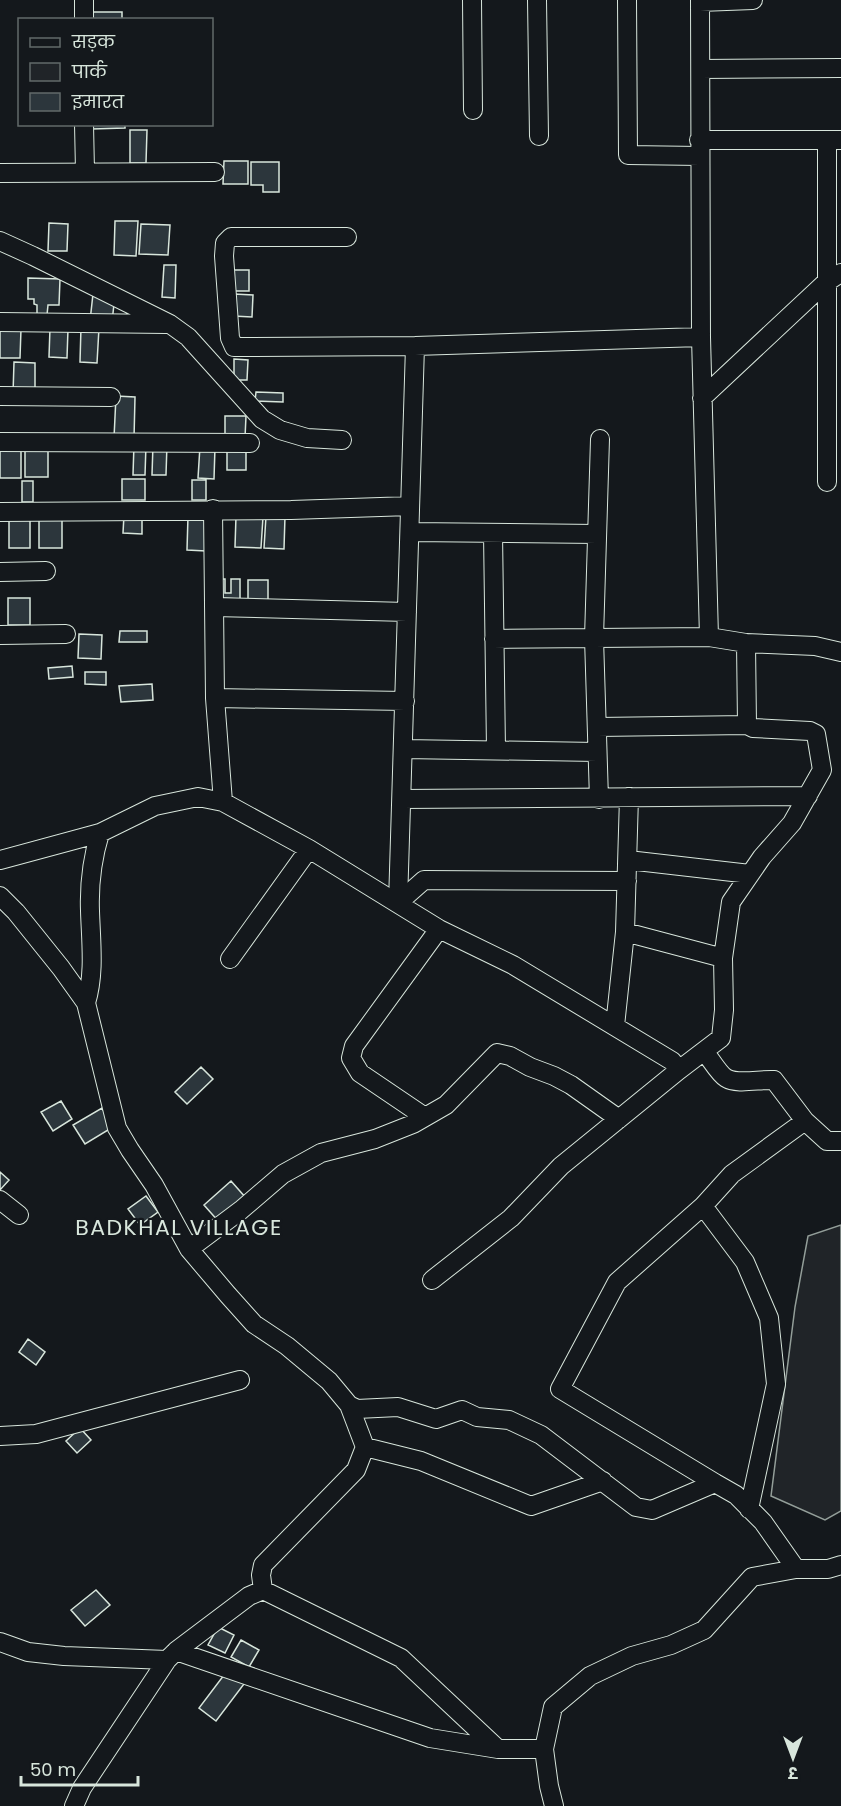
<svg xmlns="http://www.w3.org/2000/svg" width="841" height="1806" font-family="Poppins,'Noto Sans Devanagari',sans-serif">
<rect width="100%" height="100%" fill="#14181c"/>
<path fill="#202428" stroke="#939e99" stroke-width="1.5" d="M 841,1225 L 841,1511 L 825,1520 L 771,1496 L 795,1307 L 808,1236 Z"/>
<path fill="#2c363c" stroke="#d8e6dc" stroke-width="1.5" d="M 93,12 L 122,12 L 122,20 L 93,20 Z
M 92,124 L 125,124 L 125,128 L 92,129 Z
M 130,130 L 147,130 L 146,163 L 130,163 Z
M 224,161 L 248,161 L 248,184 L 223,184 Z
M 251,162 L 279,162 L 279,192 L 263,192 L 263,185 L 251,185 Z
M 115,221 L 138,221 L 136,256 L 114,255 Z
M 49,223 L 68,224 L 67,251 L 48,251 Z
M 141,224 L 170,225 L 168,255 L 139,254 Z
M 164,265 L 176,265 L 175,298 L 162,297 Z
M 233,270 L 249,270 L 249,291 L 232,291 Z
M 28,278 L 60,279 L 59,305 L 48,305 L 47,315 L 37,314 L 37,305 L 34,304 L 34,299 L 28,299 Z
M 93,294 L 114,304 L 112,322 L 90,321 Z
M 234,294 L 253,295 L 252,317 L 233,316 Z
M 81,327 L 99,328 L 97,363 L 80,362 Z
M 0,328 L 21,329 L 20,358 L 0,358 Z
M 50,328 L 68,329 L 67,358 L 49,357 Z
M 234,359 L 248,360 L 247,380 L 234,380 Z
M 14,362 L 35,363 L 35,395 L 13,394 Z
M 256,392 L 283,393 L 283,402 L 255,401 Z
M 116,396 L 135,397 L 134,439 L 114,438 Z
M 225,416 L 246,416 L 245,438 L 225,437 Z
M 134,444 L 146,445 L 145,475 L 133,475 Z
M 153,444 L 167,444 L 166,475 L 152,475 Z
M 200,446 L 215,447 L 214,479 L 198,478 Z
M 227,447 L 246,447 L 246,470 L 227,470 Z
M 25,449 L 48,449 L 48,477 L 25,477 Z
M 0,450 L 21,450 L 21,478 L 0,478 Z
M 122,479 L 145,479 L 145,500 L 122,500 Z
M 192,480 L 206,480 L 206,500 L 192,500 Z
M 22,481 L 33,481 L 33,502 L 22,502 Z
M 124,515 L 142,516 L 142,534 L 123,533 Z
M 39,516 L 62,516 L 62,548 L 39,548 Z
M 188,516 L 207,517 L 206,551 L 187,550 Z
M 236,516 L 263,517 L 261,548 L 235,547 Z
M 266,516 L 285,516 L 284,549 L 264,548 Z
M 9,517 L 30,517 L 30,548 L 9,548 Z
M 217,579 L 225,579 L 225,593 L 231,593 L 231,579 L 240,579 L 240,599 L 217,598 Z
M 248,580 L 268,580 L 268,602 L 248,602 Z
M 8,598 L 30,598 L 30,625 L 8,625 Z
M 120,631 L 147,631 L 147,642 L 119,642 Z
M 79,634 L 102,635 L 101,659 L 78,658 Z
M 72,666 L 73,677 L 49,679 L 48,668 Z
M 85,672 L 106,672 L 106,685 L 85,684 Z
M 152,684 L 153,700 L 121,702 L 119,686 Z
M 201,1067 L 213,1079 L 187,1104 L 175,1092 Z
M 61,1101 L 72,1119 L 53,1131 L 41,1112 Z
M 102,1108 L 113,1127 L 85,1144 L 73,1125 Z
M 0,1172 L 9,1180 L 0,1190 Z
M 231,1181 L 246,1198 L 219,1222 L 204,1205 Z
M 146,1196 L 158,1212 L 140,1225 L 128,1209 Z
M 28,1339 L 45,1352 L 36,1365 L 19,1352 Z
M 80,1428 L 91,1440 L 77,1453 L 66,1441 Z
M 96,1590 L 110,1605 L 85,1626 L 71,1610 Z
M 218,1627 L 234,1635 L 225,1653 L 208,1645 Z
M 241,1640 L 259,1650 L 249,1667 L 231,1657 Z
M 227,1671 L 244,1684 L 216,1721 L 199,1708 Z"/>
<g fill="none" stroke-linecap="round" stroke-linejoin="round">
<g stroke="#d8e6dc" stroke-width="20">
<path id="minor" d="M 84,0 L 84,20
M 472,0 L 473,110
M 537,0 L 539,136
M 627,0 L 628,155 L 700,156
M 700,0 L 701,337 L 709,637
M 700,2 L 753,0
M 701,69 L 841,68
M 84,124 L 85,171
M 699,140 L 841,140
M 0,173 L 215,172
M 347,237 L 231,237 L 225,243 L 224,256 L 230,338 L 234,347 L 415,346 L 701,337
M 0,241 L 33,256 L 170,324 L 188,337 L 262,419 L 280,430 L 307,438 L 342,440
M 0,322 L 166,324
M 0,396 L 111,397
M 702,398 L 825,283 L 841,273
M 0,442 L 250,443
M 827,482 L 827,140
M 213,509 L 215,698 L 223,802
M 0,512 L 291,510 L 410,506
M 410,532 L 597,534
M 493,533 L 496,750
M 0,572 L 46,571
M 214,607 L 407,612
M 0,635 L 66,634
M 494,639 L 709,637 L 746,643 L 815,646 L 841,652
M 746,643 L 747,725
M 215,698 L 405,701
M 404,749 L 597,752
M 402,799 C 538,799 673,797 808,796
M 599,799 L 594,638 L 600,439
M 0,860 L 100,833 L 155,806 L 198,797 L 223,802 L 309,849 L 439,929 L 513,965 L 672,1061 L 679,1070
M 628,860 L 750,874
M 0,896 L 16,912 L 61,968 L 86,1003 L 117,1128 L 130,1150 L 154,1185 L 189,1249 L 228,1295 L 254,1324 L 287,1346 L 329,1381 L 349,1405 L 357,1409 L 398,1407 L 436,1419 L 462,1410 L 477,1417 L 509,1420 L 541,1435 L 636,1507 L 652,1510 L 715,1483 L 736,1495 L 763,1522 L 796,1569
M 398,903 L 415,346
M 398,903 L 424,880 L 627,881
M 625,932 L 723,958
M 230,959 L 309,849
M 86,1003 C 95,973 91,943 90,911 C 89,884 92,859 100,833
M 615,1026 L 625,932 L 629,797
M 704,1051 C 710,1058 719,1074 726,1078 C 737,1085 760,1079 774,1080 L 805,1121 L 827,1141 L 841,1141
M 425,1117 L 360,1073 L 351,1058 L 354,1046 L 439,929
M 0,1200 L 19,1215
M 703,1206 L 745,1262 L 769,1318 L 776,1384 L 749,1509
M 189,1249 L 241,1210 L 283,1174 L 321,1153 L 375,1139 L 413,1124 L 446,1105 L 497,1053 L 510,1056 L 530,1067 L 554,1076 L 571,1085 L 619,1119
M 432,1280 L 511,1218 L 561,1166 L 679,1070 L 721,1038 L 724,1010 L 723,958 L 731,902 L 762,857 L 792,823 L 822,770 L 816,734 L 810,731 L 753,728 L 747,725 L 597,727
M 349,1405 L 365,1447 L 421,1461 L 531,1506 L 603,1481
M 0,1436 L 36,1434 L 240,1380
M 715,1483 L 560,1389 L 617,1282 L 703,1206 L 732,1174 L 805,1121
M 263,1590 L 261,1575 L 263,1565 L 356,1470 L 365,1447
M 0,1642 L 28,1652 L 64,1656 L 167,1660
M 176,1651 L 430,1738 L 498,1749 L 544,1749
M 74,1806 L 82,1788 L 167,1660 L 176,1651 L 249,1596 L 263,1590 L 401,1658 L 498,1749
M 554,1806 L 549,1786 L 544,1749 L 553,1707 L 590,1676 L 632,1656 L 671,1645 L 704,1630 L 752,1577 L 796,1569 L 828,1569 L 841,1565"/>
</g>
<use href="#minor" stroke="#14181c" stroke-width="18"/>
</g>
<g text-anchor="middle" stroke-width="4.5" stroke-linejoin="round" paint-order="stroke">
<g font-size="22" letter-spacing="1.5" fill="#d8e6dc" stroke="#14181c">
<text x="179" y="1235">BADKHAL VILLAGE</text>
</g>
</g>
<rect x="18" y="18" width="195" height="108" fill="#14181c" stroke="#626a69" stroke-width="1.5"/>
<rect x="30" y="38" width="30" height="9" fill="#14181c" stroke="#626a69" stroke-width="1.5"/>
<text x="72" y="48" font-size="18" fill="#d8e6dc">सड़क</text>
<rect x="30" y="63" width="30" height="18" fill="#202428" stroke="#626a69" stroke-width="1.5"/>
<text x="72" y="78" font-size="18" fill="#d8e6dc">पार्क</text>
<rect x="30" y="93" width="30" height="18" fill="#2c363c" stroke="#626a69" stroke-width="1.5"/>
<text x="72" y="108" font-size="18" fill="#d8e6dc">इमारत</text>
<g transform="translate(793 1758) rotate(180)" stroke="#14181c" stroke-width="4.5" paint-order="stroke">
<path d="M0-4.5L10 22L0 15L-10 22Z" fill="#d8e6dc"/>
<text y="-9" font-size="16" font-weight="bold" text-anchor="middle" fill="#d8e6dc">उ</text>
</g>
<path d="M21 1776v9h117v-9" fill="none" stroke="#d8e6dc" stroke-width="3"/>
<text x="30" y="1776" font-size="18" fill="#d8e6dc" stroke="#14181c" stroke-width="4.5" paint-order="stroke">50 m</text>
</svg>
